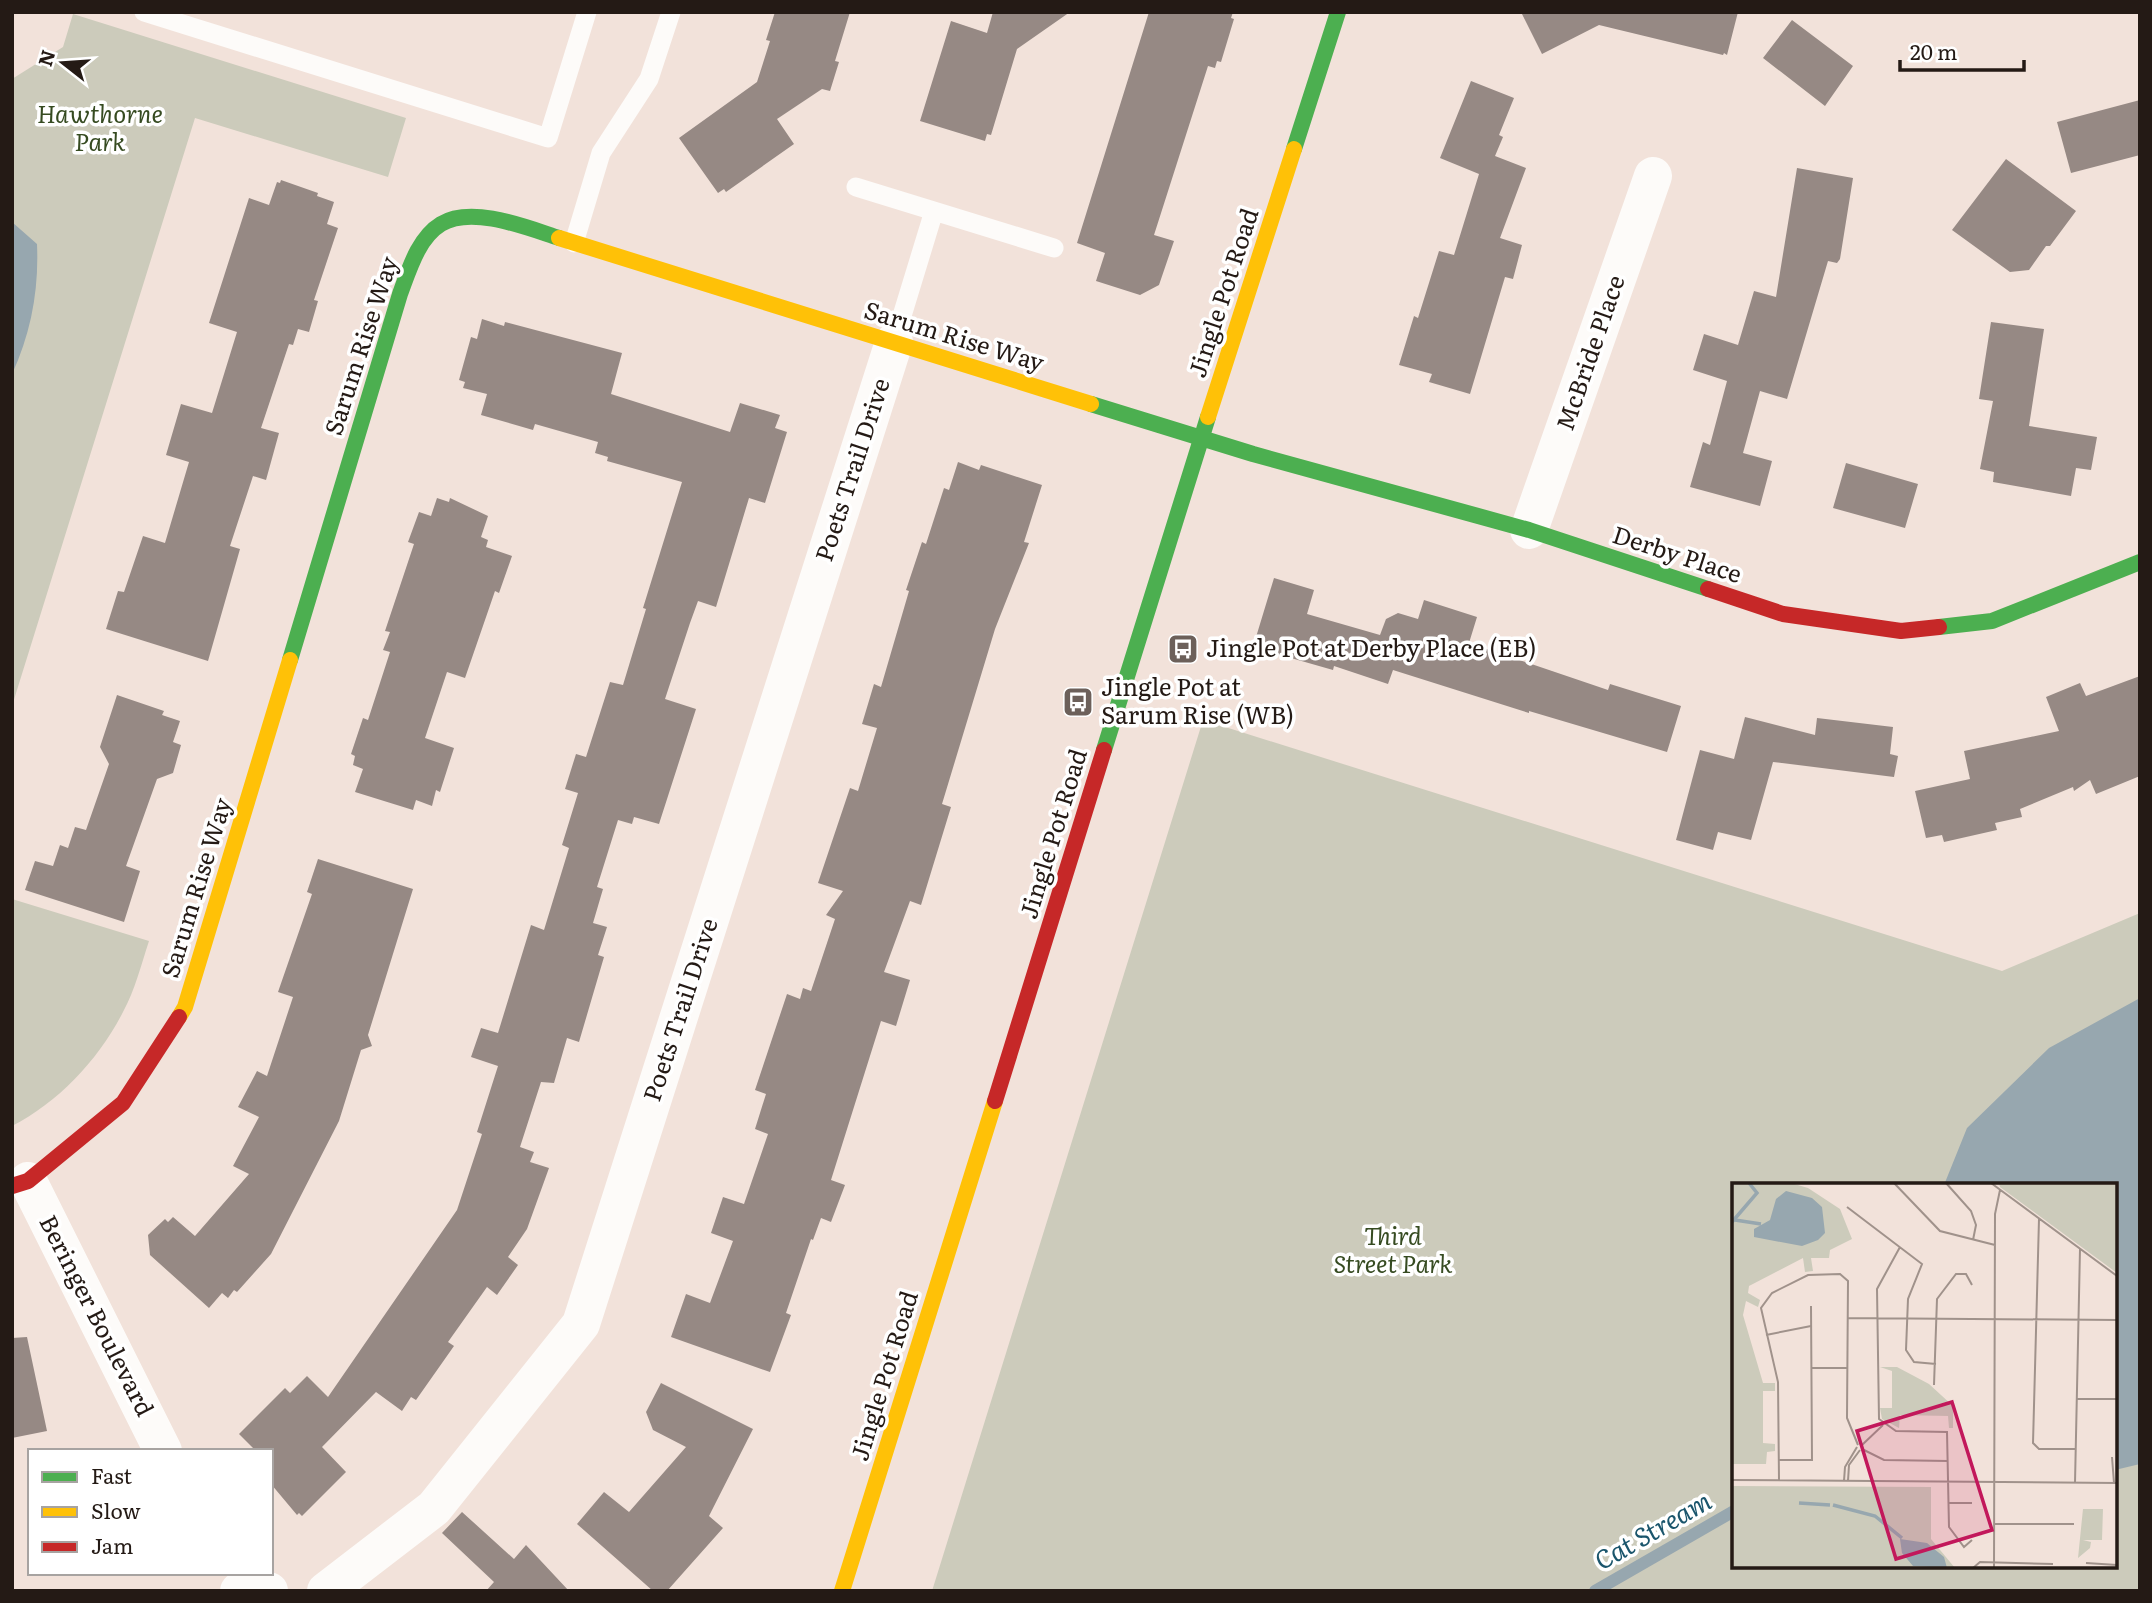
<svg xmlns="http://www.w3.org/2000/svg" width="2152" height="1603" font-family="Literata,serif">
<rect width="100%" height="100%" fill="#f2e2da"/>
<path fill="#cccbbb" fill-rule="evenodd" d="M 73,14 L 406,118 L 388,177 L 195,118 L 12,706 L 12,79 L 63,47 Z
M 1203,720 L 2002,971 L 2140,913 L 2140,1591 L 932,1591 ZM 1734,1185 L 2115,1185 L 2115,1566 L 1734,1566 Z
M 12,899 L 149,941 C 141,965 135,990 123,1012 C 99,1059 59,1102 12,1126 Z"/>
<path fill="#97a7af" d="M 12,222 L 37,244 C 39,290 31,333 12,374 Z
M 2140,998 L 2140,1464 L 2115,1470 L 2115,1185 L 1944,1185 L 1967,1128 L 2049,1048 Z"/>
<g fill="none" stroke-linecap="round" stroke-linejoin="round">
<path stroke="#97a7af" stroke-width="12" d="M 1595,1591 L 1734,1511"/>
</g>
<path fill="#968984" d="M 775,12 L 850,12 L 835,61 L 839,62 L 830,91 L 822,89 L 777,119 L 794,144 L 726,192 L 724,189 L 718,193 L 679,138 L 757,82 L 770,41 L 766,40 Z
M 993,12 L 1070,12 L 1017,49 L 991,135 L 987,134 L 985,141 L 920,121 L 951,21 L 987,33 Z
M 1149,12 L 1233,12 L 1231,18 L 1234,19 L 1221,62 L 1217,61 L 1215,68 L 1208,66 L 1154,235 L 1174,241 L 1159,285 L 1140,295 L 1096,281 L 1105,253 L 1077,243 Z
M 1521,12 L 1738,12 L 1727,55 L 1724,53 L 1723,55 L 1599,25 L 1542,54 Z
M 1792,20 L 1853,66 L 1825,106 L 1763,58 Z
M 1471,81 L 1514,98 L 1499,135 L 1503,137 L 1495,156 L 1526,168 L 1500,238 L 1522,245 L 1513,279 L 1505,277 L 1470,394 L 1429,382 L 1432,374 L 1399,365 L 1414,316 L 1418,318 L 1439,251 L 1454,255 L 1479,174 L 1440,158 Z
M 2140,100 L 2140,155 L 2071,173 L 2057,122 Z
M 2006,159 L 2076,211 L 2050,246 L 2046,246 L 2029,270 L 2010,272 L 1952,230 Z
M 1797,168 L 1853,178 L 1840,259 L 1837,263 L 1828,261 L 1787,399 L 1760,391 L 1743,453 L 1772,461 L 1760,506 L 1690,487 L 1703,442 L 1710,445 L 1727,381 L 1693,370 L 1704,334 L 1738,345 L 1754,291 L 1776,297 Z
M 281,180 L 318,193 L 317,196 L 334,202 L 327,224 L 338,228 L 314,300 L 318,301 L 309,332 L 298,329 L 293,345 L 289,344 L 261,428 L 279,433 L 266,480 L 253,476 L 230,546 L 240,549 L 208,661 L 106,629 L 118,591 L 124,592 L 143,536 L 165,543 L 189,462 L 166,455 L 181,404 L 212,413 L 237,332 L 209,323 L 249,198 L 269,205 L 277,182 L 280,183 Z
M 482,319 L 504,326 L 505,322 L 622,353 L 611,394 L 730,432 L 740,403 L 780,415 L 775,428 L 787,432 L 765,503 L 749,498 L 716,607 L 698,601 L 690,623 L 665,699 L 696,709 L 659,824 L 634,817 L 632,824 L 618,820 L 597,887 L 603,889 L 593,923 L 607,927 L 598,955 L 604,957 L 579,1042 L 567,1038 L 554,1083 L 541,1082 L 520,1147 L 534,1152 L 530,1162 L 549,1168 L 527,1229 L 508,1257 L 518,1265 L 497,1295 L 487,1287 L 448,1342 L 454,1346 L 416,1400 L 411,1397 L 402,1411 L 376,1392 L 322,1447 L 346,1472 L 302,1516 L 299,1513 L 297,1515 L 271,1484 L 271,1451 L 256,1451 L 239,1434 L 285,1388 L 290,1393 L 307,1376 L 328,1397 L 457,1210 L 482,1134 L 477,1132 L 498,1066 L 471,1057 L 481,1028 L 498,1033 L 531,925 L 544,930 L 569,848 L 562,845 L 578,793 L 565,789 L 576,754 L 586,757 L 610,682 L 623,685 L 646,609 L 643,608 L 682,482 L 607,461 L 608,457 L 595,453 L 598,442 L 535,424 L 533,430 L 481,415 L 487,394 L 463,388 L 465,382 L 459,380 L 471,337 L 477,339 Z
M 1991,322 L 2044,329 L 2029,426 L 2097,437 L 2091,470 L 2076,468 L 2071,496 L 1993,482 L 1994,472 L 1980,469 L 1993,401 L 1979,399 Z
M 958,462 L 979,470 L 981,465 L 1042,485 L 1024,542 L 1029,543 L 995,629 L 942,804 L 951,807 L 921,905 L 910,901 L 884,972 L 910,980 L 896,1026 L 881,1021 L 831,1180 L 845,1185 L 831,1222 L 821,1218 L 813,1240 L 811,1239 L 786,1313 L 791,1315 L 770,1372 L 671,1337 L 686,1294 L 710,1303 L 733,1241 L 711,1233 L 723,1197 L 744,1204 L 768,1134 L 755,1129 L 766,1094 L 755,1090 L 787,994 L 800,999 L 803,988 L 811,991 L 835,919 L 826,915 L 843,891 L 818,883 L 850,788 L 858,791 L 877,728 L 862,724 L 874,684 L 881,687 L 909,591 L 906,590 L 922,542 L 926,544 L 944,488 L 949,490 Z
M 1846,463 L 1918,484 L 1905,528 L 1833,508 Z
M 437,498 L 449,502 L 450,498 L 488,516 L 481,537 L 488,540 L 486,547 L 512,556 L 499,593 L 495,591 L 465,678 L 447,672 L 425,738 L 454,748 L 440,792 L 436,790 L 432,806 L 416,800 L 413,810 L 355,792 L 363,769 L 353,765 L 355,756 L 351,754 L 363,718 L 368,720 L 390,652 L 383,650 L 390,632 L 385,631 L 414,544 L 408,542 L 419,512 L 431,516 Z
M 1274,578 L 1314,590 L 1307,614 L 1380,635 L 1386,619 L 1398,613 L 1418,619 L 1424,600 L 1477,617 L 1469,643 L 1608,690 L 1610,684 L 1681,706 L 1667,752 L 1529,711 L 1529,713 L 1393,670 L 1388,684 L 1334,666 L 1333,670 L 1253,647 Z
M 2140,676 L 2140,776 L 2096,794 L 2090,780 L 2074,791 L 2073,787 L 2020,809 L 2022,817 L 1995,823 L 1997,830 L 1944,842 L 1942,835 L 1926,838 L 1915,791 L 1970,779 L 1964,751 L 2059,731 L 2046,697 L 2080,683 L 2086,696 Z
M 117,695 L 164,711 L 162,715 L 180,721 L 173,742 L 181,745 L 173,773 L 157,779 L 126,866 L 140,871 L 124,922 L 25,890 L 35,861 L 53,866 L 60,845 L 68,848 L 75,827 L 86,830 L 109,764 L 100,747 Z
M 1745,717 L 1815,735 L 1817,718 L 1893,727 L 1890,754 L 1898,756 L 1894,777 L 1773,762 L 1751,840 L 1718,832 L 1713,850 L 1676,840 L 1700,750 L 1734,759 Z
M 318,859 L 413,889 L 368,1035 L 372,1046 L 361,1050 L 339,1121 L 271,1254 L 237,1292 L 234,1290 L 228,1298 L 222,1293 L 209,1308 L 150,1255 L 148,1235 L 165,1219 L 168,1222 L 173,1217 L 195,1236 L 249,1174 L 233,1166 L 259,1117 L 238,1107 L 257,1071 L 267,1076 L 293,997 L 278,992 L 312,894 L 307,892 Z
M 27,1337 L 47,1431 L 12,1438 L 12,1338 Z
M 661,1383 L 753,1429 L 709,1516 L 723,1528 L 667,1591 L 653,1591 L 577,1524 L 604,1492 L 629,1512 L 686,1447 L 653,1430 L 646,1412 Z
M 462,1512 L 514,1559 L 526,1545 L 569,1591 L 486,1591 L 494,1582 L 442,1533 Z"/>
<g fill="none" stroke-linecap="round" stroke-linejoin="round">
<path stroke="#fdfbf9" stroke-width="19" d="M 144,12 L 548,138 L 587,12
M 856,187 L 1054,248
M 574,243 L 601,153 L 649,79 L 671,12
M 894,342 L 934,211"/>
<path stroke="#fdfbf9" stroke-width="38" d="M 1529,530 L 1653,176
M 28,1181 L 163,1451
M 239,1591 L 248,1588 L 269,1591
M 326,1591 L 434,1508 L 581,1324 L 894,342"/>
<path stroke="#4caf50" stroke-width="16" d="M 1294,149 L 1338,12
M 1091,404 L 1253,454 L 1529,530 L 1708,589
M 1939,627 L 1992,621 L 2140,562
M 290,660 L 400,294 C 409,270 418,238 441,224 C 472,205 528,228 559,238
M 1104,750 L 1208,417"/>
<path stroke="#ffc107" stroke-width="16" d="M 559,238 L 1091,404
M 1208,417 L 1294,149
M 179,1017 L 185,1007 L 290,660
M 842,1591 L 995,1101"/>
<path stroke="#c62828" stroke-width="16" d="M 1708,589 L 1783,614 L 1901,631 L 1939,627
M 995,1101 L 1104,750
M 12,1186 L 28,1181 L 123,1103 L 179,1017"/>
</g>
<defs>
<g id="bus-square" transform="scale(1.575)"><rect x="-9" y="-9" width="18" height="18" rx="4" fill="#6c605a" stroke="#fff"/><path d="M-5-6H5V4H4V6H2V4H-2V6H-4V4H-5ZM-3.5-4V0h7V-4ZM-3.5 1.2v1.5H-2V1.2ZM2 1.2v1.5H3.5V1.2Z" fill="#fff"/></g>
</defs>
<g fill-rule="evenodd">
<use href="#bus-square" x="1183" y="649"/>
<use href="#bus-square" x="1078" y="702"/>
</g>
<g text-anchor="middle" stroke-width="7" stroke-linejoin="round" paint-order="stroke">
<g font-size="24" font-style="italic" fill="#364b21" stroke="#fff">
<text x="100" y="123">Hawthorne<tspan x="100" dy="28">Park</tspan></text>
<text x="1393" y="1245">Third<tspan x="1393" dy="28">Street Park</tspan></text>
</g>
<g font-size="24" fill="#241a15" stroke="#fff">
<text transform="translate(1224 293) rotate(-72)" y="8">Jingle Pot Road</text>
<text transform="translate(954 337) rotate(17)" y="8">Sarum Rise Way</text>
<text transform="translate(362 346) rotate(-72)" y="8">Sarum Rise Way</text>
<text transform="translate(1591 353) rotate(-71)" y="8">McBride Place</text>
<text transform="translate(853 470) rotate(-72)" y="8">Poets Trail Drive</text>
<text transform="translate(1677 555) rotate(18)" y="8">Derby Place</text>
<text transform="translate(1054 834) rotate(-73)" y="8">Jingle Pot Road</text>
<text transform="translate(197 888) rotate(-73)" y="8">Sarum Rise Way</text>
<text transform="translate(681 1010) rotate(-72)" y="8">Poets Trail Drive</text>
<text transform="translate(96 1316) rotate(63)" y="8">Beringer Boulevard</text>
<text transform="translate(885 1376) rotate(-73)" y="8">Jingle Pot Road</text>
</g>
<g font-size="24" fill="#241a15" stroke="#fff" text-anchor="start">
<text x="1206" y="657">Jingle Pot at Derby Place (EB)</text>
<text x="1101" y="696">Jingle Pot at<tspan x="1101" dy="28">Sarum Rise (WB)</tspan></text>
</g>
<g font-size="26" font-style="italic" fill="#1a556c" stroke="#fff">
<text transform="translate(1653 1531) rotate(-30)" y="9">Cat Stream</text>
</g>
</g>
<g transform="translate(1732 1183)">
<rect width="385" height="385" fill="#f2e2da"/>
<path d="M 0,0 L 59,0 L 76,5 L 108,26 L 120,56 L 98,67 L 97,75 L 79,75 L 81,88 L 73,89 L 71,75 L 17,103 L 16,110 L 28,117 L 26,124 L 14,118 L 11,132 L 31,200 L 43,200 L 43,208 L 31,208 L 31,260 L 43,261 L 43,268 L 35,269 L 34,281 L 0,281 ZM 267,0 L 385,0 L 385,90 L 268,4 ZM 148,184 L 165,184 L 197,201 L 221,223 L 221,245 L 217,245 L 216,233 L 168,232 L 167,245 L 150,236 L 148,225 L 160,225 L 160,188 ZM 0,303 L 199,304 L 199,356 L 223,385 L 0,385 ZM 351,326 L 371,326 L 370,357 L 351,357 L 359,359 L 358,365 L 346,375 Z" fill="#cccbbb"/>
<path d="M 54,8 L 80,15 L 90,24 L 93,50 L 86,57 L 70,63 L 22,54 L 22,46 L 38,37 L 44,16 ZM 168,356 L 195,360 L 212,374 L 215,385 L 181,383 L 170,370 Z" fill="#97a7af"/>
<path fill="none" stroke="#97a7af" stroke-width="3.5" d="M 3,37 L 29,41M 0,39 L 25,10 L 17,0M 67,320 L 98,322M 101,322 L 143,333 L 170,355"/>
<path fill="none" stroke="#a0928b" stroke-width="2" d="M 162,0 L 208,48 L 263,62M 214,0 L 239,28 L 244,42 L 241,57M 259,0 L 385,93M 115,24 L 190,81 L 176,116 L 174,167 L 182,179 L 204,181M 307,36 L 301,260 L 307,266 L 343,266M 168,64 L 145,106 L 147,236 L 164,248 L 215,249 L 217,344 L 232,364 L 240,357M 385,110 L 385,177M 115,135 L 385,137M 34,152 L 79,143M 79,185 L 115,185M 202,202 L 205,116 L 224,91 L 234,91 L 240,102M 344,216 L 385,216M 130,262 L 151,242M 130,266 L 152,277 L 216,278M 380,274 L 382,300M 47,277 L 80,277 L 79,123M 0,297 L 385,300M 47,297 L 46,199 L 29,125 L 40,110 L 76,92 L 108,91 L 116,98 L 115,235 L 126,262M 112,298 L 113,284 L 125,264M 116,298 L 117,282 L 128,267M 343,300 L 348,66M 217,320 L 240,320M 262,341 L 342,341M 354,380 L 385,382M 241,385 L 248,379 L 321,381M 262,385 L 263,31 L 268,7"/>
<path fill="#c2185b" fill-opacity="0.15" stroke="#c2185b" stroke-width="3.5" d="M 220,219 L 260,347 L 164,376 L 125,248 Z"/>
<rect width="385" height="385" fill="none" stroke="#241a15" stroke-width="3.5"/>
</g>
<rect width="2152" height="1603" fill="none" stroke="#241a15" stroke-width="28"/>
<rect x="28" y="1449" width="245" height="126" fill="#ffffff" stroke="#a7a3a1" stroke-width="2"/>
<rect x="42" y="1472" width="35" height="10" fill="#4caf50" stroke="#a7a3a1" stroke-width="2"/>
<text x="91" y="1484" font-size="21" fill="#241a15">Fast</text>
<rect x="42" y="1507" width="35" height="10" fill="#ffc107" stroke="#a7a3a1" stroke-width="2"/>
<text x="91" y="1519" font-size="21" fill="#241a15">Slow</text>
<rect x="42" y="1542" width="35" height="10" fill="#c62828" stroke="#a7a3a1" stroke-width="2"/>
<text x="91" y="1554" font-size="21" fill="#241a15">Jam</text>
<g transform="translate(63 63) rotate(287)" stroke="#ffffff" stroke-width="5" paint-order="stroke">
<path d="M0-5L12 26L0 18L-12 26Z" fill="#241a15"/>
<text y="-10" font-size="19" font-weight="bold" text-anchor="middle" fill="#241a15">N</text>
</g>
<path d="M1900 60v10h124v-10" fill="none" stroke="#241a15" stroke-width="3.5"/>
<text x="1910" y="60" font-size="21" fill="#241a15" stroke="#ffffff" stroke-width="5" paint-order="stroke">20 m</text>
</svg>
